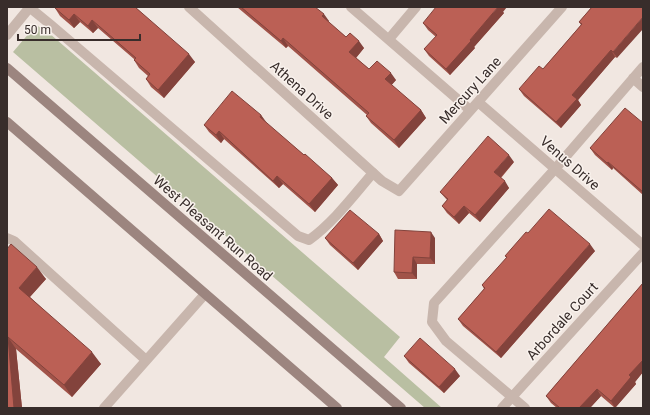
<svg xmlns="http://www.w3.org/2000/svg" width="650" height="415" font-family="Roboto,sans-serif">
<rect width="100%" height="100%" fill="#f1e7e1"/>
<path fill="#b9bfa2" d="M 36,25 L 49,33 L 400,337 L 384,357 L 442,408 L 425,408 L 13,52 Z"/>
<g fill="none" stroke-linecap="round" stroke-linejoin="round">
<path stroke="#c8b6ad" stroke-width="10" d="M 29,7 L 51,25 L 298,236 L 309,240 C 334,222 353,196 373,173
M 351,7 L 470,110
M 389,39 L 416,7
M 633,78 L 643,87
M 7,238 L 14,241 L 146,360
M 104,408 L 205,294
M 525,408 L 446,341 L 432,322 L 434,303 L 555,169 L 643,67"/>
<path stroke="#c8b6ad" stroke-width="10" d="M 189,7 L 382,181 L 399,191 L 562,7
M 7,35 L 30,7
M 478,102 L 643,245
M 502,408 L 643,253"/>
<path stroke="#9c857f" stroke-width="10" d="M 7,68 L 401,408
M 7,122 L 337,408"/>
</g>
<path fill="#a15349" d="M 135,7 L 195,62 L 164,98 L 151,87 L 146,79 L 148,76 L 139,68 L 134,60 L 134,59 L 98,28 L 93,33 L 80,22 L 74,28 L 60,16 L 55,8 Z
M 237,7 L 308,7 L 329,21 L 328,22 L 346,37 L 364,48 L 356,58 L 369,69 L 396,80 L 391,85 L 421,110 L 426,118 L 399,148 L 371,123 L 366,116 L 367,115 L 288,46 L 286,48 Z
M 592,7 L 617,58 L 615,57 L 578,100 L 581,105 L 561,128 L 524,96 L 519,89 L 543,69 L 581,25 L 579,22 Z
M 503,12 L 504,13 L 474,47 L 475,48 L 450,75 L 429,56 L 424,49 L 436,37 L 428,30 L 423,23 Z
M 261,115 L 266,123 L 304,155 L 332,178 L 338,185 L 315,212 L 283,184 L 279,188 L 224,139 L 221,143 L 209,132 L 204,125 Z
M 643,123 L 643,195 L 613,168 L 612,170 L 595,155 L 590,148 Z
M 514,162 L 501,178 L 509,188 L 480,222 L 469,213 L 459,224 L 447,213 L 442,206 L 447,200 L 440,192 Z
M 528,233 L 595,251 L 501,358 L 463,326 L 458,319 L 484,289 L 482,285 L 507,258 L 505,256 Z
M 379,234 L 383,241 L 358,270 L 330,245 L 325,238 Z
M 435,238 L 435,264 L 417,264 L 417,279 L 398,279 L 394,272 Z
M 7,249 L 46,279 L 30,297 L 101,364 L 72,397 L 16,349 L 22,408 L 7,408 Z
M 643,283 L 643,372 L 635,382 L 636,384 L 615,408 L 601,396 L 590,408 L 557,408 L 551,403 L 546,396 Z
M 404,356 L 460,376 L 444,393 L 409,363 Z"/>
<path fill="#83433c" d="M 498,7 L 507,7 L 503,12 L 504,13 L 474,47 L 475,48 L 450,75 L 446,69 Z
M 74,14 L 80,22 L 74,28 L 69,20 Z
M 324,14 L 329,21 L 327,24 L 322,16 Z
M 643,17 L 643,29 L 617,58 L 613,52 Z
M 92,20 L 98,28 L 93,33 L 88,26 Z
M 283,38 L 288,46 L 286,48 L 281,41 Z
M 359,41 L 364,48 L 355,59 L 349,52 Z
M 611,50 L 615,57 L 578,100 L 581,105 L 561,128 L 556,122 L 572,95 Z
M 189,54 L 195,62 L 164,98 L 158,90 Z
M 391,73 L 396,80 L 390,87 L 385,79 Z
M 421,110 L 426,118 L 399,148 L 394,140 Z
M 261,115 L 267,123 L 260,117 Z
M 219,131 L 224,139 L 221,143 L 216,135 Z
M 509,155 L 514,162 L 499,179 L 494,172 Z
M 608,162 L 613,168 L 612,170 L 607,163 Z
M 277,176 L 283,184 L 279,188 L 273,181 Z
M 332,178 L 338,185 L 315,212 L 309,204 Z
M 505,181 L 509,188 L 480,222 L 475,215 Z
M 464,206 L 469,213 L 459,224 L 454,217 Z
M 431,232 L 435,238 L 435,264 L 430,258 Z
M 379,234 L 383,241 L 358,270 L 353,263 Z
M 590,244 L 595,251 L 501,358 L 496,352 Z
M 413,257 L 417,264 L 417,279 L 412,273 Z
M 37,267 L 46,279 L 27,300 L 19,288 Z
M 8,337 L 16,349 L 22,408 L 14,408 Z
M 92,352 L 101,364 L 72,397 L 64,385 Z
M 643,360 L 643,372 L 635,382 L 636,384 L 615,408 L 611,401 L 629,375 Z
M 455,369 L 460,376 L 444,393 L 439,387 Z
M 597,389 L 601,396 L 590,408 L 579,408 Z"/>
<path fill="#bb6055" stroke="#83433c" d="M 56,7 L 135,7 L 189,54 L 158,90 L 146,79 L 150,74 L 134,60 L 136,58 L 92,20 L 88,26 L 74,14 L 69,20 L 55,8 Z
M 241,7 L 315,7 L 324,14 L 322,16 L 346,37 L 350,33 L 359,41 L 349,52 L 369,69 L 377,61 L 391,73 L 385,79 L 421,110 L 394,140 L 366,116 L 369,113 L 283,38 L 281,41 Z
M 436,7 L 498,7 L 470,40 L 471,41 L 446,69 L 424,49 L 437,35 L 423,23 Z
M 592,7 L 643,7 L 643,17 L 613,52 L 611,50 L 572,95 L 577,99 L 556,122 L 519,89 L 539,66 L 543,69 L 582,24 L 579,22 Z
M 232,91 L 261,115 L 260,117 L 304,155 L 305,154 L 332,178 L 309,204 L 277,176 L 273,181 L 219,131 L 216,135 L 204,125 Z
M 625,108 L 643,123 L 643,192 L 608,162 L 607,163 L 590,148 Z
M 488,136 L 509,155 L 494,172 L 505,181 L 475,215 L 464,206 L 454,217 L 442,206 L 448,199 L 440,192 Z
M 549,209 L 590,244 L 496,352 L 458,319 L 485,288 L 482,285 L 507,257 L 505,256 L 526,232 L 528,233 Z
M 350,210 L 379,234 L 353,263 L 325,238 Z
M 395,230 L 431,232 L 430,258 L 413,257 L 412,273 L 394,272 Z
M 11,244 L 37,267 L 19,288 L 92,352 L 64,385 L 8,337 L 14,408 L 7,408 L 7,249 Z
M 643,283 L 643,360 L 629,375 L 631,377 L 611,401 L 597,389 L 579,408 L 560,408 L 546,396 Z
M 420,338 L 455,369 L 439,387 L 404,356 Z"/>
<g text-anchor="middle" stroke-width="3" stroke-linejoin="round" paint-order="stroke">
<g font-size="14" fill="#382d2b" stroke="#f9f2ed">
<text transform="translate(302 90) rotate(42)" y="5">Athena Drive</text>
<text transform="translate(470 90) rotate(-48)" y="5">Mercury Lane</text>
<text transform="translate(570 163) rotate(41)" y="5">Venus Drive</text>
<text transform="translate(213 228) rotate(41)" y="5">West Pleasant Run Road</text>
<text transform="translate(562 321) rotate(-48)" y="5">Arbordale Court</text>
</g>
</g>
<rect width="650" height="415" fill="none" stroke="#382d2b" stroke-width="16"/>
<path d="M18 34v6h122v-6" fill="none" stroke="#382d2b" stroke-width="2"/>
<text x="24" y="34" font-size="12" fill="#382d2b" stroke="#f9f2ed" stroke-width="3" paint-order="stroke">50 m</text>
</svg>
